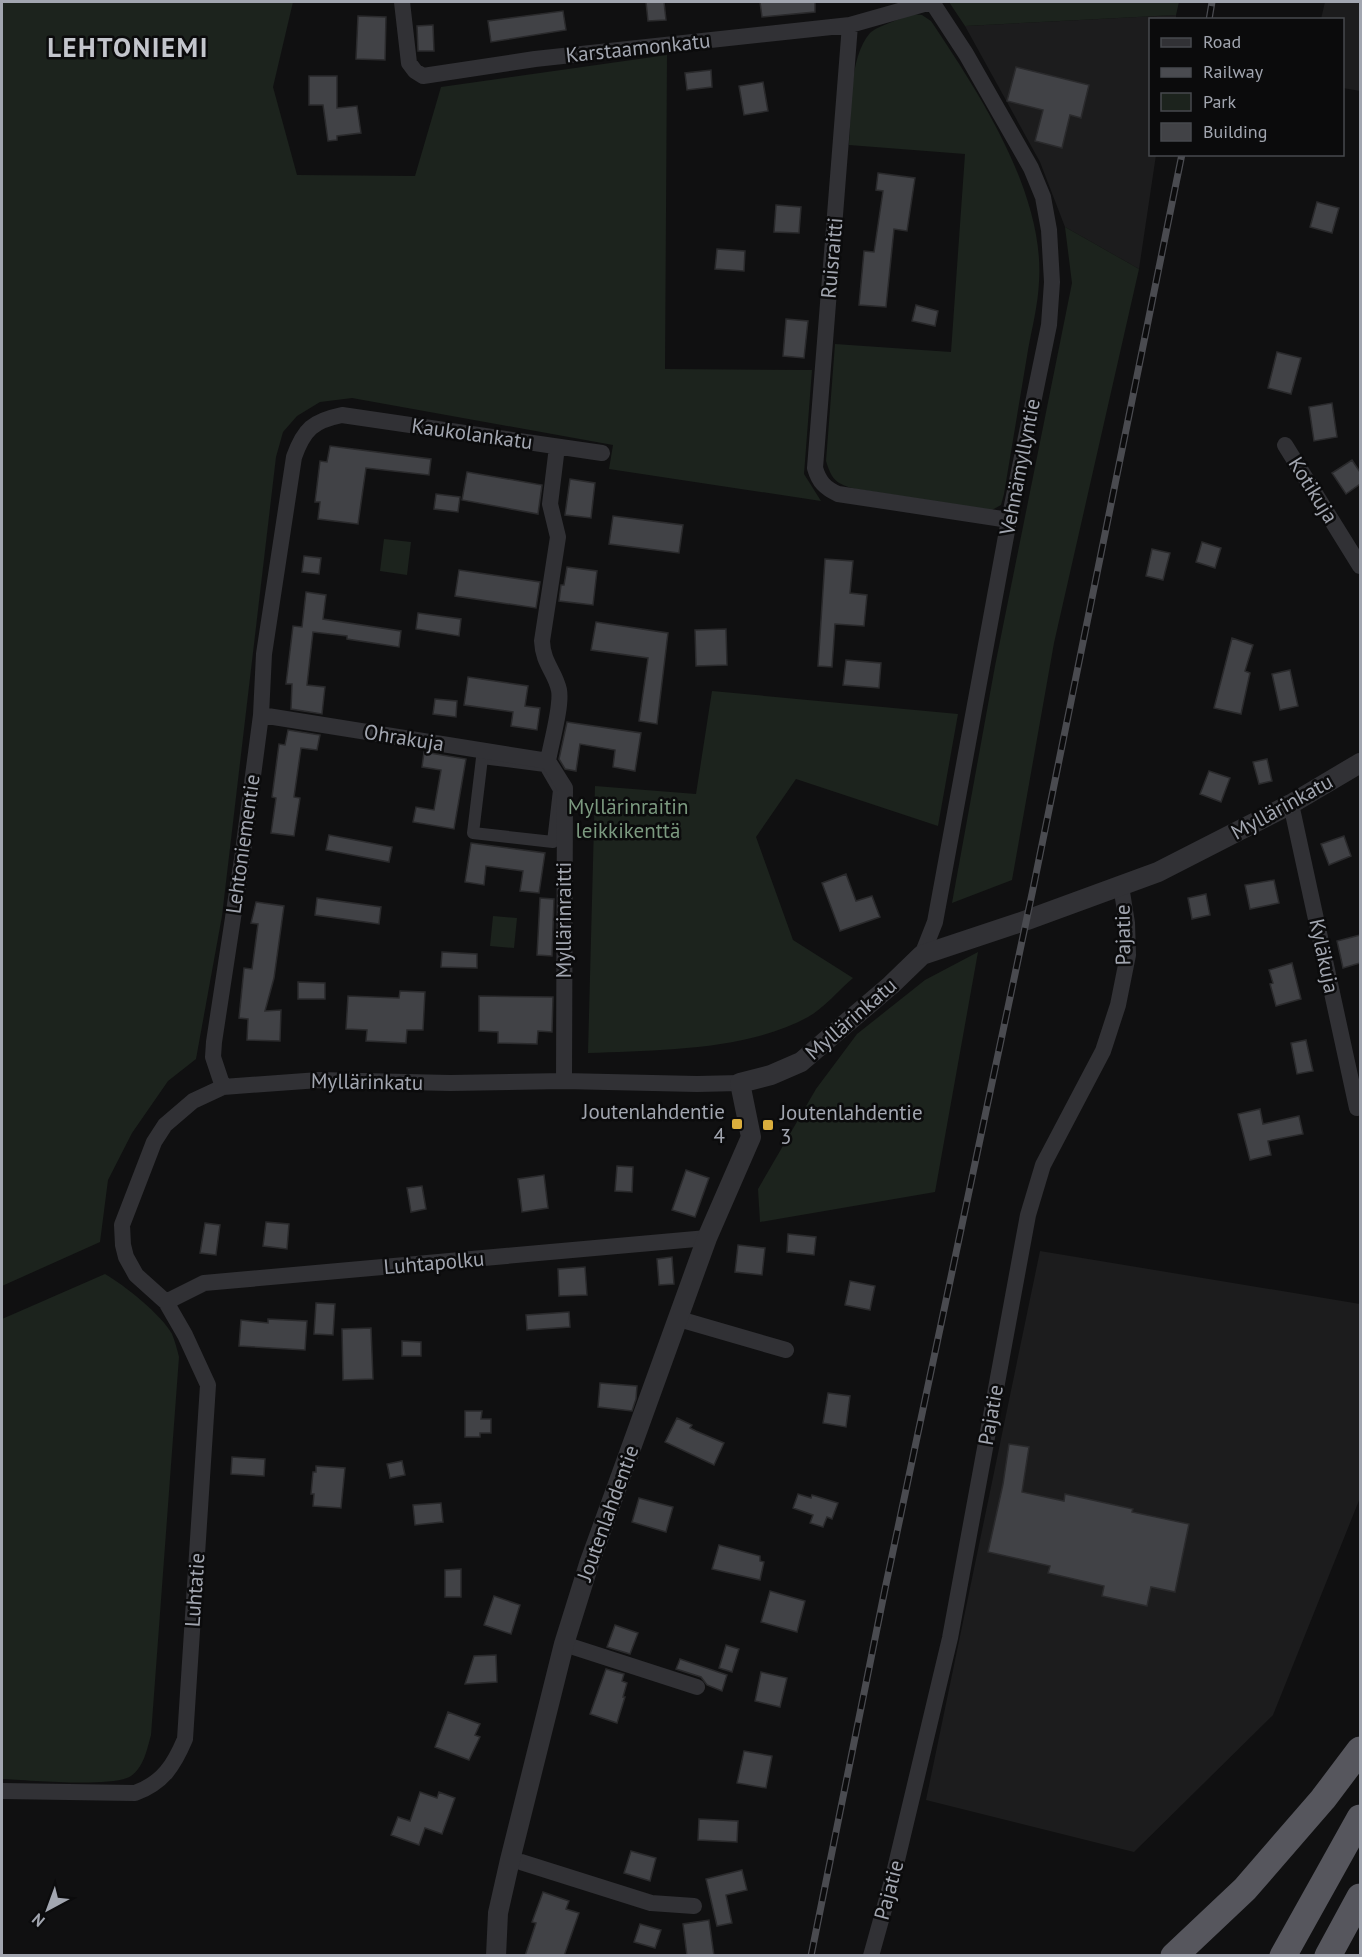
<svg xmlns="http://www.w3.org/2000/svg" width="1362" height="1957" font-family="'PT Sans',sans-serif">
<rect width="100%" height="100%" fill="#101011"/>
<path fill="#1c1c1d" d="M 1325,2 L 1360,2 L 1360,91 L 1343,88 L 1342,20 L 1321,19 Z
M 1176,15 L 1176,19 L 1150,20 L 1150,154 L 1156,155 L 1139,269 L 1065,227 L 1040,162 L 965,26 Z
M 1040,1251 L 1360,1304 L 1360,1498 L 1273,1715 L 1134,1852 L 926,1800 Z"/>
<path fill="#1c231d" d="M 2,2 L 293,2 L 273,87 L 297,175 L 415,176 L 441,87 L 667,55 L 665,369 L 812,370 L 804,474 L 821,501 L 609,469 L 613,445 L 352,398 L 320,402 L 297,416 L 283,432 L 276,457 L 222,916 L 196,1059 L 168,1081 L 132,1133 L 108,1180 L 100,1242 L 2,1286 Z
M 949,2 L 1179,2 L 1176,15 L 965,26 Z
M 912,14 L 922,15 L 931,21 C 979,93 1045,193 1039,282 C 1038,305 1032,328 1028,350 C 1020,398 1012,446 1004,494 L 1001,505 L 992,510 L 856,489 C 836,484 832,480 826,461 L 835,344 L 951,352 L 965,154 L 849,145 C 852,113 848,58 870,33 C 877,26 902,19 912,14 Z
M 1065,227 L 1139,269 L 1054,643 L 1012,880 L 952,903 L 995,666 L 1072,283 Z
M 384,539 L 411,542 L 407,575 L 380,571 Z
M 712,691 L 958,714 L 938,826 L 796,779 L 756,837 L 793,940 L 853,978 C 840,989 823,1009 808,1017 C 746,1051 657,1050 588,1053 L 595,786 L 696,794 Z
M 493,916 L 517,918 L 514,948 L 490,946 Z
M 978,952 L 935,1192 L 760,1222 L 758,1189 L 816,1089 L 857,1034 L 925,980 Z
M 105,1274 C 124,1285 162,1315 172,1334 C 175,1341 177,1349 179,1357 L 151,1735 C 147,1749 144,1767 131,1776 C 113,1788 26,1780 2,1779 L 2,1319 Z"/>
<path fill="#414246" stroke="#2a2a2c" stroke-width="1.5" d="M 646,2 L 664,2 L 666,20 L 648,21 Z
M 760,2 L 815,2 L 815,12 L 762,17 Z
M 563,11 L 566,30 L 491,42 L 488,21 Z
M 358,16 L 386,17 L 385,60 L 356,59 Z
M 433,25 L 434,51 L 418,51 L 417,26 Z
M 1016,67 L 1089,85 L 1081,118 L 1070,115 L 1062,148 L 1035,141 L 1043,110 L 1007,101 Z
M 711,70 L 712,87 L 687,90 L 685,73 Z
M 309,76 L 337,76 L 337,108 L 357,106 L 361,133 L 337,136 L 337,140 L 328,141 L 323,105 L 309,105 Z
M 763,82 L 768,111 L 744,115 L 739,86 Z
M 878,173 L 915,178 L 907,231 L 894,229 L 886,307 L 859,305 L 864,251 L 874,252 L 883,191 L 876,190 Z
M 1317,202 L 1339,208 L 1332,233 L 1310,227 Z
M 776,205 L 801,207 L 799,233 L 774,232 Z
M 717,249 L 745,251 L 744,271 L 715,269 Z
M 916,305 L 938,311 L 935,326 L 912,321 Z
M 786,319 L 808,321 L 804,358 L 783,356 Z
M 1277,352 L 1301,358 L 1291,394 L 1268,388 Z
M 1332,403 L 1337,437 L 1314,441 L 1309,407 Z
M 330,446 L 431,459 L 429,475 L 366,468 L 358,524 L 318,519 L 320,502 L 315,502 L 320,461 L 327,462 Z
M 1352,460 L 1360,472 L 1360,484 L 1346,494 L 1332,473 Z
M 467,472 L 542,485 L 538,514 L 462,500 Z
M 570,479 L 595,483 L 591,518 L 565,515 Z
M 436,494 L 460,497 L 458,512 L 434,509 Z
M 613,516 L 683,525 L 679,553 L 609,544 Z
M 1202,542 L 1221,548 L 1215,568 L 1196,562 Z
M 1152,549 L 1170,553 L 1163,580 L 1146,576 Z
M 304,556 L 321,558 L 319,574 L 302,572 Z
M 825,559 L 853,561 L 850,593 L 867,595 L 864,626 L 835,624 L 832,667 L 818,666 Z
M 567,567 L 597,571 L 593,605 L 559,601 L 561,585 L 564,585 Z
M 459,570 L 540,582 L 536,608 L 455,596 Z
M 306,592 L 326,595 L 323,619 L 401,631 L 399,647 L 347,639 L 347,636 L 313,632 L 307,685 L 325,687 L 322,714 L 291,709 L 292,684 L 286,684 L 293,626 L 302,627 Z
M 418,613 L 461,619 L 459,636 L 416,629 Z
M 596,622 L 668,633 L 657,724 L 639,721 L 648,658 L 591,650 Z
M 726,629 L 727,665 L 696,666 L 695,630 Z
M 1232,638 L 1253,645 L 1245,671 L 1250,673 L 1241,714 L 1214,708 Z
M 846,660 L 881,663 L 879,688 L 843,685 Z
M 1290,670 L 1298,706 L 1280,710 L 1272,674 Z
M 468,677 L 528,686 L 525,706 L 540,708 L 537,730 L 511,726 L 513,712 L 464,705 Z
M 435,699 L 457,701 L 456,717 L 433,714 Z
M 567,722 L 641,733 L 635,771 L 613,767 L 615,750 L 580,744 L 576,771 L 565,769 L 559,759 Z
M 288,730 L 320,735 L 317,750 L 301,748 L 294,797 L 300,798 L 294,836 L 271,833 L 276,798 L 272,797 L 279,744 L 285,745 Z
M 424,752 L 466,759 L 454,829 L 413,822 L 416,807 L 434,810 L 441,770 L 422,767 Z
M 1267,759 L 1272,781 L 1259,784 L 1253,762 Z
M 1209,771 L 1230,778 L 1221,802 L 1200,794 Z
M 329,835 L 392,847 L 389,862 L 326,850 Z
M 1344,836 L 1351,856 L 1329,865 L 1321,844 Z
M 471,843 L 545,853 L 539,893 L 520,891 L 523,871 L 486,866 L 484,885 L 465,882 Z
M 846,874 L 856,901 L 872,896 L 880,917 L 840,931 L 822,883 Z
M 1274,880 L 1279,903 L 1250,909 L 1245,885 Z
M 1206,894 L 1210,915 L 1192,919 L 1188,898 Z
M 317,898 L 381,907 L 379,924 L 315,915 Z
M 540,898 L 554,899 L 552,956 L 537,955 Z
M 256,902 L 284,906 L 274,978 L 265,1011 L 281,1010 L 280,1041 L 247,1040 L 248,1019 L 239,1018 L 244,968 L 252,969 L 258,924 L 251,923 Z
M 1360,935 L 1360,963 L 1343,968 L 1337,941 Z
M 442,952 L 477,954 L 477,968 L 441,967 Z
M 1292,963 L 1301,999 L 1276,1006 L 1270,984 L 1273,983 L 1269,970 Z
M 298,982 L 325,983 L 325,999 L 298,999 Z
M 400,991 L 425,992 L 423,1030 L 407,1030 L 406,1043 L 366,1041 L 367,1030 L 346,1029 L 348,996 L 399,998 Z
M 479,996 L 553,997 L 552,1032 L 538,1031 L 537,1044 L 498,1043 L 498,1032 L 479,1031 Z
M 1306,1040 L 1313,1071 L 1297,1074 L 1291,1043 Z
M 1260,1109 L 1263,1124 L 1299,1116 L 1303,1134 L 1268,1141 L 1271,1155 L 1250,1160 L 1238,1114 Z
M 617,1166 L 633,1167 L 632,1192 L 615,1191 Z
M 686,1170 L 709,1178 L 695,1217 L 672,1210 Z
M 544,1175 L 548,1208 L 522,1212 L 518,1179 Z
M 422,1186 L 426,1209 L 411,1212 L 407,1188 Z
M 266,1222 L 289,1224 L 287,1249 L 263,1246 Z
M 205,1223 L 220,1225 L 216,1255 L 200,1253 Z
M 788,1234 L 816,1237 L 814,1255 L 787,1252 Z
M 738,1245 L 765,1248 L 762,1275 L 735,1272 Z
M 672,1257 L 674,1284 L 659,1285 L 657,1259 Z
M 585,1267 L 587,1295 L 559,1296 L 558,1269 Z
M 850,1281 L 875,1286 L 870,1310 L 845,1305 Z
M 316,1303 L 335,1304 L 333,1335 L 314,1334 Z
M 569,1312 L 570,1327 L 527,1330 L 526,1315 Z
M 268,1319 L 307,1321 L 305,1350 L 239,1346 L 241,1320 L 268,1323 Z
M 371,1328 L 373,1379 L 343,1380 L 342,1329 Z
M 402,1341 L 421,1342 L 421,1356 L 402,1356 Z
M 600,1383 L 637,1386 L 636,1399 L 632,1411 L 598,1407 Z
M 828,1393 L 850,1396 L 846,1427 L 823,1423 Z
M 465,1411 L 482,1411 L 481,1419 L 491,1419 L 491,1433 L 480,1433 L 480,1437 L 465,1437 Z
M 677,1418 L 692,1425 L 690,1428 L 696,1431 L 724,1443 L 714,1465 L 665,1442 Z
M 1009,1444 L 1029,1447 L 1022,1492 L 1064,1501 L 1065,1494 L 1133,1509 L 1132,1512 L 1189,1524 L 1175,1592 L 1151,1587 L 1147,1606 L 1102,1596 L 1104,1586 L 1048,1573 L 1050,1566 L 988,1552 L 1003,1484 Z
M 232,1457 L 265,1459 L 264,1476 L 231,1474 Z
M 402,1461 L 405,1475 L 390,1478 L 387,1464 Z
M 316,1466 L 345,1468 L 341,1508 L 313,1506 L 314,1494 L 311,1494 L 313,1472 L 316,1472 Z
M 798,1494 L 811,1498 L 812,1495 L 838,1503 L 832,1519 L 827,1517 L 823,1527 L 810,1523 L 813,1515 L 793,1508 Z
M 639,1498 L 673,1507 L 666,1532 L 632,1522 Z
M 441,1503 L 443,1522 L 415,1525 L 413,1505 Z
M 719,1545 L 760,1556 L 760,1561 L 764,1562 L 760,1580 L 712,1569 Z
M 461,1569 L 461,1597 L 445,1597 L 445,1570 Z
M 770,1591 L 805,1601 L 797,1632 L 761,1622 Z
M 494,1596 L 520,1605 L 511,1634 L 484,1625 Z
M 615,1625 L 638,1633 L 630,1654 L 607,1647 Z
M 726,1645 L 739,1649 L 732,1672 L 719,1668 Z
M 496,1655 L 497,1682 L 465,1684 L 474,1656 Z
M 680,1659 L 727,1675 L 722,1691 L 707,1685 L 701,1677 L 676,1669 Z
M 606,1669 L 624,1674 L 622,1681 L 627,1683 L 623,1697 L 625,1697 L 617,1723 L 590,1714 Z
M 761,1672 L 787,1678 L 780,1707 L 755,1701 Z
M 448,1712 L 480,1724 L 475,1735 L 480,1737 L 469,1760 L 435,1747 Z
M 744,1751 L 772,1756 L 766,1788 L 737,1783 Z
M 420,1792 L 437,1798 L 439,1792 L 455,1798 L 442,1834 L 425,1828 L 419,1845 L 391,1835 L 398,1817 L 410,1821 Z
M 699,1819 L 738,1821 L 737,1842 L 698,1840 Z
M 631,1851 L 656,1858 L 650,1881 L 624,1873 Z
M 742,1870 L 747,1890 L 726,1895 L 732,1923 L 717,1926 L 706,1879 Z
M 543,1892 L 569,1901 L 566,1909 L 579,1913 L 564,1956 L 525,1956 L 536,1923 L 532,1922 Z
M 709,1920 L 714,1956 L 687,1956 L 683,1924 Z
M 640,1924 L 661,1930 L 655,1948 L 634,1942 Z"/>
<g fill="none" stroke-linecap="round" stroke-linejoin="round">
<path stroke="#313135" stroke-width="12" d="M 482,758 L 545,766 L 559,790 L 553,842 L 473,833 Z"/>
<path stroke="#313135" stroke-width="16" d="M 402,2 L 409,63 L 415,71 L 423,76 L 535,59 L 850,25 L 931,2
M 850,25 L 815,468 C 819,482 825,488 838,494 L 1009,520
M 1285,445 L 1360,566
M 557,447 L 550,504 L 558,537 L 542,641 C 543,664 555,671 559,690 C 562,706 551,743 548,761 L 565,788 L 564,1081
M 261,715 L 548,761
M 1291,804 L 1357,1108
M 922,955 L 935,922 L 1009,520 L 1049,325 L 1052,282 L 1049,230 L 1043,197 L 1031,168 L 966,54 L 932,2
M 223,1087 L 213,1057 L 214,1042 L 242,859 L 261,715 L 264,654 L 294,457 C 304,429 313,421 342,415 L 602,453
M 166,1302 L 204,1283 L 707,1238
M 679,1319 L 786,1350
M 564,1644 L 697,1687
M 2,1791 L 135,1793 C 163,1783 174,1765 185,1739 L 208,1385 L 185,1335 L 166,1302 L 136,1275 L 126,1257 L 123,1245 L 122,1225 L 154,1142 L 165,1125 L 193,1101 L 223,1087 L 319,1080 L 450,1083 L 564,1081 L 697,1084 L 740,1083
M 510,1860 L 521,1862 L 651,1903 L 694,1906
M 871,1956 L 893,1877 L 950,1638 L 1028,1215 L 1043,1165 L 1103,1051 L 1118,1005 L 1128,955 L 1127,923 L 1121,886"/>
<path stroke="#313135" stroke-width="20" d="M 496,1956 L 498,1913 L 510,1860 L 564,1644 L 589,1564 L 707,1238 L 751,1137 L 740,1083 L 771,1075 L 801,1062 L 891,985 L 922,955 L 1027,920 L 1158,872 L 1291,804 L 1360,763"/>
<path stroke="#56565d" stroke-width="27" d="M 1174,1956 L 1245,1889 L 1323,1799 L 1360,1750
M 1283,1956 L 1360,1818
M 1328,1956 L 1360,1897"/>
<g stroke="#4a4b50" stroke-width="7">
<path id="rail" d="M 1209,20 L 1212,2
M 811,1956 L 885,1589 L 1033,889 L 1182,154"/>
</g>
<use href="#rail" stroke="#0b0b0c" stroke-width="4.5" stroke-dasharray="14" stroke-linecap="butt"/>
</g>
<g fill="#dbae3d" stroke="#0b0b0c" stroke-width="2">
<rect x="731" y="1118" width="12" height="12" rx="3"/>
<rect x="762" y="1119" width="12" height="12" rx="3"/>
</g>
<g text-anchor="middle" stroke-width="5" stroke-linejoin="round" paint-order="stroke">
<g font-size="21" fill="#a2a6b0" stroke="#0b0b0c">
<text transform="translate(638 48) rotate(-6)" y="7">Karstaamonkatu</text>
<text transform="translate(832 258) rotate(-85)" y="7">Ruisraitti</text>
<text transform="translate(472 434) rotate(8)" y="7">Kaukolankatu</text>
<text transform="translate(1020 467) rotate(-79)" y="7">Vehnämyllyntie</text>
<text transform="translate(1313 490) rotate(58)" y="7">Kotikuja</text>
<text transform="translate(404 738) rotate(9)" y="7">Ohrakuja</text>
<text transform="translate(1282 807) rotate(-29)" y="7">Myllärinkatu</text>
<text transform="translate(243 844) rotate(-82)" y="7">Lehtoniementie</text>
<text transform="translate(564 920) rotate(-90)" y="7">Myllärinraitti</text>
<text transform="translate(1123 935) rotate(-91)" y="7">Pajatie</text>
<text transform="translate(1324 956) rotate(78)" y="7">Kyläkuja</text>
<text transform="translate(851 1019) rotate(-41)" y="7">Myllärinkatu</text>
<text transform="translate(367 1082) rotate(1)" y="7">Myllärinkatu</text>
<text transform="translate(434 1263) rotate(-5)" y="7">Luhtapolku</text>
<text transform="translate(991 1415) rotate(-80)" y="7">Pajatie</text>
<text transform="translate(608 1513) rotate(-70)" y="7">Joutenlahdentie</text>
<text transform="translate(195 1590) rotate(-86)" y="7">Luhtatie</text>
<text transform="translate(889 1890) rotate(-75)" y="7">Pajatie</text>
</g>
<g font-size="21" fill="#7b997f" stroke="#0b0b0c">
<text x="628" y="814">Myllärinraitin<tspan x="628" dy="24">leikkikenttä</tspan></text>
</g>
<g font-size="21" fill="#a2a6b0" stroke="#0b0b0c" text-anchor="end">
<text x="725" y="1119">Joutenlahdentie<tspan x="725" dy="24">4</tspan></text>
<text x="780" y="1120" text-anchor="start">Joutenlahdentie<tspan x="780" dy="24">3</tspan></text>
</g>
<g font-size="27" font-weight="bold" letter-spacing="1.5" fill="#c3c5cc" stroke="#0b0b0c">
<text x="128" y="57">LEHTONIEMI</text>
</g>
</g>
<rect width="1362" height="1957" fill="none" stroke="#a2a6b0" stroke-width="6"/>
<rect x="1149" y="18" width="195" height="138" fill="#0b0b0c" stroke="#47494e" stroke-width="1.5"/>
<rect x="1161" y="38" width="30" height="9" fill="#313135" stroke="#47494e" stroke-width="1.5"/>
<text x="1203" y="48" font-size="18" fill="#a2a6b0">Road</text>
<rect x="1161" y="68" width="30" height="9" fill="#4a4b50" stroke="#47494e" stroke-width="1.5"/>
<text x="1203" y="78" font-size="18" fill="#a2a6b0">Railway</text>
<rect x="1161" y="93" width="30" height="18" fill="#1c231d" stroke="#47494e" stroke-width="1.5"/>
<text x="1203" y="108" font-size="18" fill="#a2a6b0">Park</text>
<rect x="1161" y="123" width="30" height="18" fill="#414246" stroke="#47494e" stroke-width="1.5"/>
<text x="1203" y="138" font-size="18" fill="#a2a6b0">Building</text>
<g transform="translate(48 1909) rotate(221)" stroke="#0b0b0c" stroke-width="4.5" paint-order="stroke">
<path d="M0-4.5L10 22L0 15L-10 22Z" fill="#a2a6b0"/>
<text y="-9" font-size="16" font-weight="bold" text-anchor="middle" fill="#a2a6b0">N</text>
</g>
</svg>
